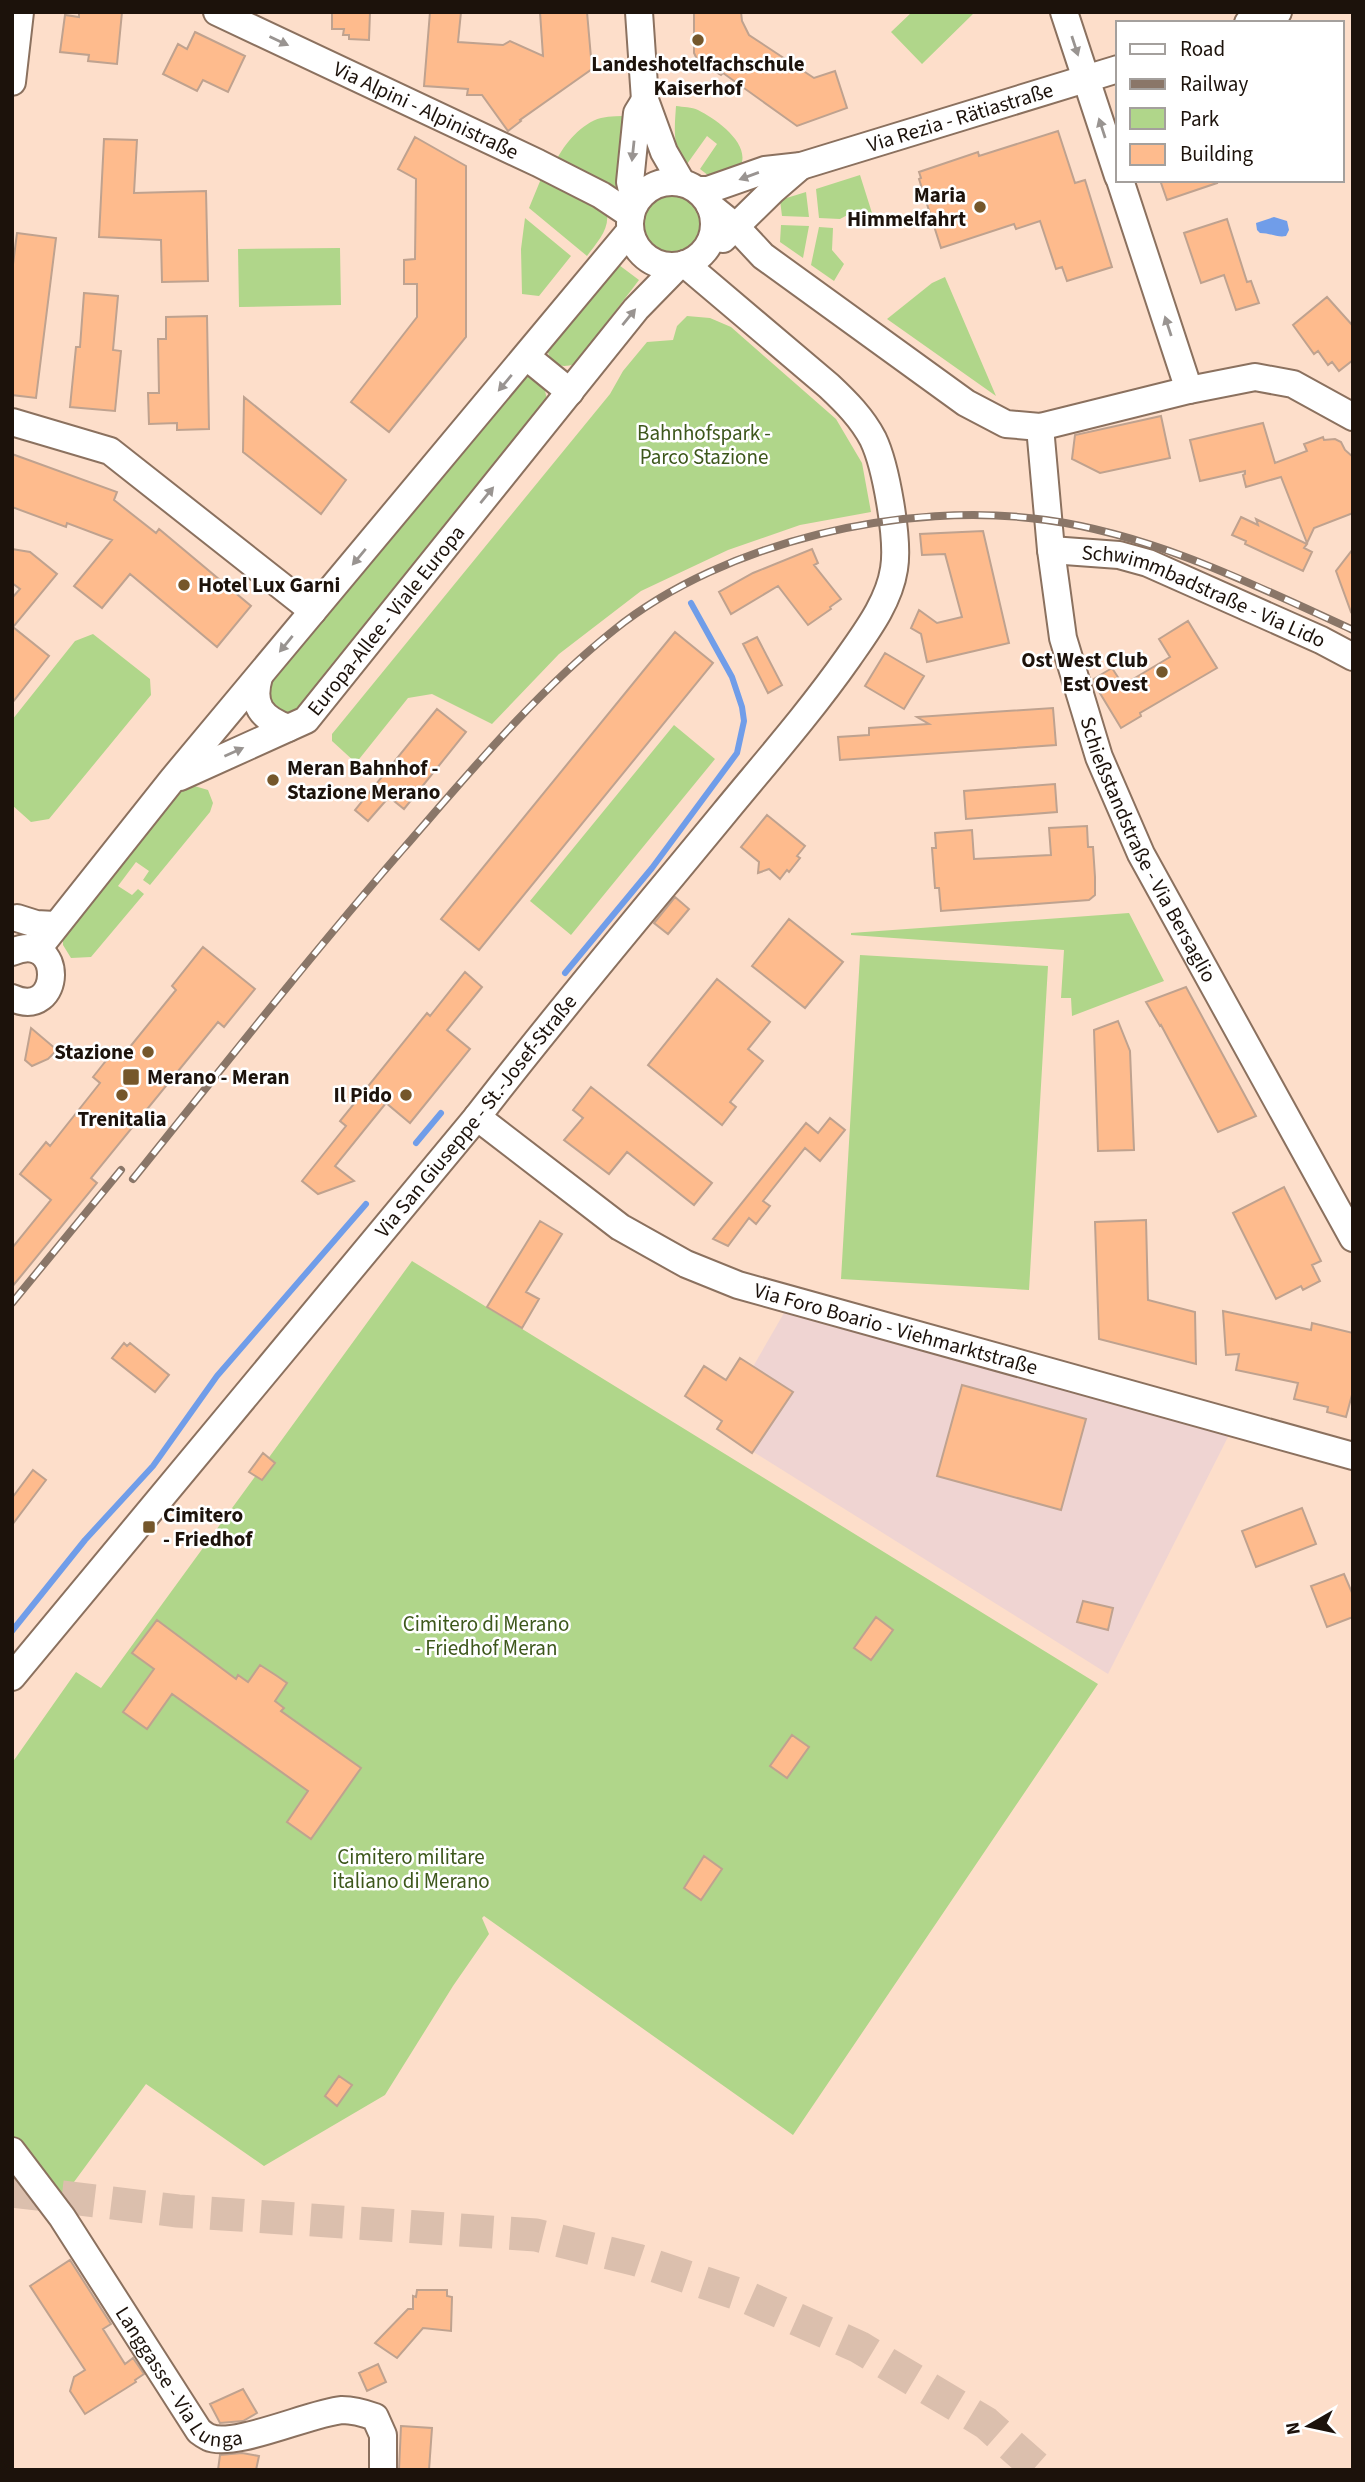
<svg xmlns="http://www.w3.org/2000/svg" width="1365" height="2482" font-family="'Source Sans 3',sans-serif">
<rect width="100%" height="100%" fill="#fddeca"/>
<path fill="#efd4d2" d="M 784,1313 L 1229,1435 L 1108,1674 L 717,1429 Z"/>
<path fill="#b0d68a" d="M 912,12 L 975,12 L 922,64 L 891,32 Z
M 676,106 C 683,107 692,107 698,110 C 716,119 750,143 741,165 L 709,176 L 700,169 L 717,144 L 707,136 L 687,164 C 671,151 675,124 676,106 Z
M 630,116 L 623,176 L 618,190 L 615,191 L 556,161 C 564,144 582,123 601,118 C 610,116 621,116 630,116 Z
M 543,174 L 605,207 C 613,226 598,241 587,256 L 529,208 Z
M 860,175 L 872,213 L 853,212 L 840,219 L 819,218 L 816,189 Z
M 806,192 L 809,217 L 782,216 L 780,200 Z
M642 224a31 31 0 1 1 62 0a31 31 0 1 1-62 0Z
M 525,218 L 571,256 L 539,296 L 522,294 L 521,249 Z
M 781,225 L 809,226 L 803,258 L 780,242 Z
M 819,227 L 833,228 L 832,250 L 844,264 L 834,281 L 811,265 Z
M 340,248 L 341,305 L 239,307 L 238,249 Z
M 615,262 L 639,280 L 575,364 C 557,370 547,362 547,343 Z
M 945,277 L 996,396 L 887,319 L 932,283 Z
M 687,316 L 710,318 L 731,327 L 836,419 L 862,463 L 871,512 L 800,525 L 728,550 L 641,591 L 559,654 L 492,724 L 432,694 L 408,698 L 356,763 L 332,741 L 332,734 L 610,394 L 623,371 L 647,342 L 673,340 L 677,326 Z
M 523,376 L 531,376 L 543,383 L 547,399 L 541,411 L 302,706 L 287,715 L 269,710 L 266,683 Z
M 93,634 L 150,679 L 151,695 L 49,819 L 31,822 L 12,805 L 12,720 L 75,641 Z
M 674,725 L 715,759 L 571,935 L 530,901 Z
M 191,785 L 208,790 L 213,803 L 210,812 L 150,885 L 143,880 L 149,871 L 136,862 L 118,886 L 132,895 L 138,889 L 144,894 L 91,957 L 71,958 L 63,945 L 63,940 L 178,792 Z
M 1129,913 L 1164,981 L 1072,1016 L 1071,998 L 1061,998 L 1064,950 L 851,935 L 851,933 Z
M 860,955 L 1048,966 L 1029,1290 L 841,1279 Z
M 412,1261 L 1098,1684 L 793,2135 L 484,1916 L 482,1918 L 489,1934 L 453,1986 L 385,2095 L 264,2166 L 146,2084 L 60,2201 L 12,2140 L 12,1763 L 76,1672 L 101,1688 Z"/>
<path fill="#709de9" d="M 1274,217 L 1287,221 L 1289,230 L 1286,236 C 1278,238 1270,233 1260,233 L 1257,230 L 1256,223 Z"/>
<g fill="none" stroke-linecap="round" stroke-linejoin="round">
<path stroke="#709de9" stroke-width="6" d="M 565,973 L 652,868 L 737,753 L 744,721 L 742,707 L 732,677 L 691,603
M 416,1143 L 441,1113
M 12,1631 L 85,1540 L 153,1466 L 217,1376 L 366,1204"/>
</g>
<path fill="#febb8d" stroke="#bfa28f" stroke-width="2" d="M 79,12 L 122,12 L 117,64 L 88,61 L 89,55 L 60,52 L 65,15 L 79,17 Z
M 332,12 L 370,12 L 369,40 L 349,39 L 349,35 L 343,35 L 344,29 L 332,29 Z
M 430,12 L 461,12 L 458,42 L 503,45 L 510,41 L 543,56 L 540,12 L 587,12 L 592,69 L 520,120 L 521,121 L 508,131 L 482,95 L 467,95 L 468,89 L 424,86 Z
M 694,12 L 741,12 L 742,21 L 749,35 L 814,78 L 835,71 L 847,108 L 797,126 L 723,73 L 721,75 L 698,61 L 694,53 Z
M 195,32 L 245,56 L 228,92 L 203,80 L 197,91 L 163,74 L 178,44 L 187,49 Z
M 1058,131 L 1075,183 L 1085,180 L 1112,267 L 1067,281 L 1062,267 L 1056,269 L 1040,221 L 1016,229 L 1014,224 L 941,248 L 919,179 L 921,178 L 919,172 L 978,152 L 979,156 Z
M 415,137 L 466,166 L 466,337 L 389,432 L 351,402 L 417,317 L 417,284 L 404,284 L 404,260 L 415,259 L 416,179 L 398,169 Z
M 104,139 L 137,140 L 134,193 L 206,191 L 208,281 L 162,282 L 161,240 L 99,237 Z
M 1160,180 L 1216,180 L 1217,183 L 1167,200 Z
M 1227,219 L 1247,282 L 1251,281 L 1259,303 L 1236,310 L 1224,275 L 1201,283 L 1184,233 Z
M 17,233 L 56,238 L 36,398 L 12,395 L 12,272 Z
M 84,293 L 118,296 L 113,350 L 121,351 L 115,411 L 70,407 L 76,347 L 80,347 Z
M 1327,297 L 1353,326 L 1353,360 L 1339,371 L 1332,362 L 1328,365 L 1318,351 L 1314,354 L 1293,325 Z
M 207,316 L 209,429 L 177,430 L 177,423 L 149,424 L 148,393 L 159,393 L 158,339 L 166,339 L 166,317 Z
M 244,397 L 346,480 L 321,514 L 243,452 Z
M 1161,416 L 1170,458 L 1100,473 L 1072,459 L 1075,435 Z
M 1263,423 L 1275,463 L 1307,451 L 1304,444 L 1323,437 L 1324,440 L 1335,439 L 1341,442 L 1345,450 L 1353,457 L 1353,513 L 1314,528 L 1307,543 L 1281,477 L 1246,487 L 1243,475 L 1245,474 L 1245,471 L 1200,481 L 1190,440 Z
M 12,454 L 117,492 L 114,500 L 156,533 L 159,529 L 251,606 L 217,647 L 130,574 L 102,608 L 74,586 L 112,540 L 67,523 L 66,527 L 12,507 Z
M 1241,517 L 1258,525 L 1256,519 L 1307,544 L 1304,548 L 1312,552 L 1303,571 L 1245,544 L 1246,541 L 1232,535 Z
M 983,531 L 1009,643 L 927,662 L 921,634 L 911,628 L 919,610 L 937,623 L 962,617 L 945,554 L 922,555 L 920,534 Z
M 12,549 L 30,552 L 57,574 L 13,627 L 49,656 L 12,703 L 12,598 L 20,589 L 12,583 Z
M 812,549 L 818,563 L 814,565 L 841,599 L 830,607 L 831,609 L 808,625 L 778,586 L 731,614 L 719,592 L 753,573 Z
M 1353,549 L 1353,611 L 1351,612 L 1336,571 Z
M 1188,621 L 1217,668 L 1140,713 L 1141,716 L 1121,728 L 1092,680 L 1112,668 L 1123,685 L 1170,657 L 1159,639 Z
M 675,632 L 713,663 L 479,950 L 441,919 Z
M 757,637 L 782,685 L 768,693 L 743,644 Z
M 885,653 L 924,676 L 904,709 L 865,686 Z
M 1053,708 L 1056,745 L 840,760 L 838,737 L 869,735 L 869,728 L 929,724 L 917,717 Z
M 437,709 L 466,732 L 404,809 L 389,797 L 368,821 L 355,810 Z
M 1055,784 L 1057,812 L 966,819 L 964,791 Z
M 767,815 L 805,846 L 797,856 L 800,858 L 789,872 L 787,870 L 780,879 L 769,869 L 758,873 L 759,862 L 741,847 Z
M 1087,826 L 1088,847 L 1093,847 L 1095,877 L 1095,895 L 1089,900 L 941,911 L 939,888 L 935,888 L 932,848 L 936,848 L 935,833 L 972,830 L 974,859 L 1051,855 L 1049,828 Z
M 675,897 L 689,909 L 668,934 L 654,923 Z
M 789,919 L 843,962 L 805,1008 L 752,966 Z
M 203,947 L 255,989 L 224,1027 L 218,1022 L 91,1178 L 97,1183 L 12,1287 L 12,1248 L 51,1200 L 20,1174 L 46,1142 L 50,1146 L 100,1083 L 93,1077 L 117,1047 L 125,1053 L 176,990 L 172,986 Z
M 465,972 L 482,987 L 447,1030 L 470,1049 L 410,1123 L 386,1103 L 335,1166 L 354,1181 L 318,1194 L 302,1181 L 346,1126 L 340,1121 L 427,1013 L 430,1016 Z
M 717,979 L 770,1022 L 748,1049 L 763,1061 L 730,1102 L 736,1107 L 722,1125 L 648,1065 Z
M 1186,987 L 1256,1116 L 1218,1132 L 1161,1025 L 1160,1026 L 1146,1002 Z
M 1118,1021 L 1130,1051 L 1134,1150 L 1098,1151 L 1094,1030 Z
M 31,1028 L 57,1050 L 48,1059 L 32,1066 L 25,1060 Z
M 591,1087 L 712,1183 L 694,1205 L 627,1152 L 609,1174 L 564,1140 L 583,1118 L 573,1110 Z
M 830,1118 L 845,1130 L 820,1161 L 805,1148 L 763,1201 L 770,1206 L 756,1224 L 749,1218 L 728,1246 L 713,1239 L 806,1123 L 818,1133 Z
M 1284,1187 L 1321,1261 L 1312,1265 L 1320,1281 L 1303,1290 L 1301,1286 L 1276,1299 L 1233,1213 Z
M 1146,1220 L 1148,1300 L 1195,1312 L 1196,1364 L 1099,1339 L 1095,1222 Z
M 540,1221 L 562,1234 L 526,1292 L 539,1299 L 522,1328 L 487,1307 Z
M 1223,1311 L 1311,1330 L 1312,1323 L 1353,1333 L 1353,1391 L 1346,1417 L 1327,1412 L 1328,1407 L 1294,1399 L 1298,1383 L 1236,1370 L 1239,1354 L 1226,1355 Z
M 124,1343 L 127,1346 L 130,1343 L 169,1375 L 155,1392 L 112,1358 Z
M 740,1358 L 793,1392 L 752,1453 L 717,1429 L 722,1421 L 685,1396 L 704,1366 L 726,1380 Z
M 962,1385 L 1086,1419 L 1061,1510 L 937,1476 Z
M 263,1453 L 275,1463 L 262,1480 L 249,1472 Z
M 33,1470 L 46,1480 L 12,1525 L 12,1498 Z
M 1302,1508 L 1316,1544 L 1256,1567 L 1242,1531 Z
M 1344,1574 L 1353,1595 L 1353,1617 L 1327,1627 L 1311,1586 Z
M 1083,1601 L 1113,1608 L 1108,1630 L 1077,1622 Z
M 876,1617 L 893,1630 L 871,1660 L 854,1648 Z
M 157,1620 L 236,1679 L 238,1675 L 248,1682 L 260,1665 L 277,1676 L 287,1683 L 275,1701 L 284,1708 L 281,1711 L 361,1768 L 311,1839 L 287,1822 L 308,1791 L 172,1694 L 147,1729 L 123,1712 L 154,1669 L 132,1653 Z
M 792,1735 L 809,1747 L 787,1778 L 770,1766 Z
M 704,1856 L 722,1869 L 701,1900 L 684,1888 Z
M 339,2076 L 352,2085 L 337,2106 L 325,2096 Z
M 70,2260 L 111,2324 L 103,2329 L 125,2364 L 133,2358 L 144,2374 L 135,2380 L 136,2382 L 85,2414 L 70,2391 L 74,2377 L 85,2370 L 30,2286 Z
M 417,2290 L 447,2290 L 447,2296 L 452,2297 L 451,2331 L 423,2328 L 397,2358 L 375,2343 L 408,2309 L 413,2309 L 413,2296 L 416,2297 Z
M 378,2364 L 386,2382 L 367,2391 L 359,2373 Z
M 243,2389 L 257,2413 L 243,2421 L 220,2423 L 210,2404 Z
M 401,2426 L 432,2428 L 429,2470 L 399,2470 Z
M 242,2453 L 259,2456 L 256,2470 L 218,2470 L 220,2455 Z"/>
<g fill="none" stroke-linecap="round" stroke-linejoin="round">
<path stroke="#dbbfad" stroke-width="33" stroke-dasharray="33 17" stroke-linecap="butt" d="M 12,2191 L 178,2211 L 536,2235 L 637,2260 L 744,2296 L 859,2347 L 986,2423 L 1039,2470"/>
<g stroke="#8b715f" stroke-width="30">
<g id="minor">
<path id="s1" d="M 217,12 L 538,163 L 601,195 L 631,215"/>
<path d="M 639,12 L 645,100 L 664,152 L 682,183"/>
<path d="M 1064,12 L 1118,176"/>
<path d="M 1248,23 L 1278,12"/>
<path d="M 12,82 L 20,12"/>
<path d="M 1120,180 L 1189,390"/>
<circle cx="672" cy="224" r="42"/>
<path id="s2" d="M 698,190 L 708,190 L 765,170 L 801,166 L 1118,69"/>
<path d="M 635,203 L 630,182 L 637,113 L 645,100"/>
<path d="M 710,206 L 736,227 L 763,256 L 966,403 L 1006,424 L 1040,427 L 1189,390 L 1255,377 L 1293,384 L 1353,417"/>
<path d="M 723,239 L 772,191 L 801,166"/>
<path d="M 527,357 L 570,392"/>
<path d="M 12,422 L 110,451 L 313,611"/>
<path id="s3" d="M 1040,427 L 1051,550 L 1063,638 L 1099,757 L 1141,854 L 1353,1238"/>
<path id="s4" d="M 1051,550 L 1119,555 L 1148,563 L 1321,640 L 1353,657"/>
<path d="M 259,677 C 251,705 261,718 288,728"/>
<path id="s5" d="M 180,777 L 306,720 L 636,309 L 678,266"/>
<path d="M 17,918 L 36,924 L 55,925"/>
<path d="M 37,950 L 172,780 L 630,231"/>
<path d="M 12,952 C 65,929 63,1021 12,998"/>
<path id="s6" d="M 477,1117 L 620,1227 L 686,1264 L 738,1285 L 1353,1456"/>
<path id="s7" d="M 12,1677 L 477,1117 C 557,1013 642,913 725,812 C 767,761 810,712 848,658 C 866,632 889,602 894,569 C 899,540 886,466 873,439 C 862,418 846,402 829,386 L 685,264"/>
<path id="s8" d="M 12,2151 L 62,2217 L 199,2431 C 199,2431 207,2437 208,2437 C 233,2449 310,2413 342,2410 C 354,2410 364,2413 375,2417 L 383,2435 L 383,2470"/>
</g>
</g>
<use href="#minor" stroke="#fff" stroke-width="26"/>
<g stroke="#8a7668" stroke-width="8">
<path id="rail" d="M 133,1179 C 222,1068 310,956 403,849 C 470,772 534,694 614,630 C 725,541 906,500 1046,520 C 1155,535 1254,585 1353,630
M 12,1303 L 121,1170"/>
</g>
<use href="#rail" stroke="#fff" stroke-width="5" stroke-dasharray="16" stroke-linecap="butt"/>
</g>
<defs><path id="oneway-solid" d="M-6-.8H1V-3.2L6.5 0L1 3.2V.8H-6Z" transform="scale(1.75)"/></defs>
<g fill="#999491">
<use href="#oneway-solid" transform="translate(279 41) rotate(25)"/>
<use href="#oneway-solid" transform="translate(1075 46) rotate(72)"/>
<use href="#oneway-solid" transform="translate(1102 128) rotate(-108)"/>
<use href="#oneway-solid" transform="translate(633 151) rotate(96)"/>
<use href="#oneway-solid" transform="translate(749 176) rotate(160)"/>
<use href="#oneway-solid" transform="translate(629 317) rotate(-51)"/>
<use href="#oneway-solid" transform="translate(1168 326) rotate(-108)"/>
<use href="#oneway-solid" transform="translate(505 383) rotate(130)"/>
<use href="#oneway-solid" transform="translate(487 495) rotate(-51)"/>
<use href="#oneway-solid" transform="translate(359 557) rotate(130)"/>
<use href="#oneway-solid" transform="translate(286 644) rotate(129)"/>
<use href="#oneway-solid" transform="translate(234 752) rotate(-24)"/>
</g>
<g fill="#75572b" stroke="#fff" stroke-width="2.5">
<circle cx="698" cy="40" r="7"/>
<circle cx="980" cy="207" r="7"/>
<circle cx="184" cy="585" r="7"/>
<circle cx="1162" cy="672" r="7"/>
<circle cx="273" cy="780" r="7"/>
<circle cx="148" cy="1052" r="7"/>
<rect x="122" y="1068" width="18" height="18" rx="3.5"/>
<circle cx="122" cy="1095" r="7"/>
<circle cx="406" cy="1095" r="7"/>
<rect x="142" y="1520" width="14" height="14" rx="3.5"/>
</g>
<g text-anchor="middle" stroke-width="5" stroke-linejoin="round" paint-order="stroke">
<g font-size="21" font-weight="bold" fill="#1c120b" stroke="#fff" text-anchor="end">
<text x="698" y="71" text-anchor="middle">Landeshotelfachschule<tspan x="698" dy="24">Kaiserhof</tspan></text>
<text x="966" y="202">Maria<tspan x="966" dy="24">Himmelfahrt</tspan></text>
<text x="198" y="592" text-anchor="start">Hotel Lux Garni</text>
<text x="1148" y="667">Ost West Club<tspan x="1148" dy="24">Est Ovest</tspan></text>
<text x="287" y="775" text-anchor="start">Meran Bahnhof -<tspan x="287" dy="24">Stazione Merano</tspan></text>
<text x="134" y="1059">Stazione</text>
<text x="147" y="1084" text-anchor="start">Merano - Meran</text>
<text x="392" y="1102">Il Pido</text>
<text x="122" y="1126" text-anchor="middle">Trenitalia</text>
<text x="163" y="1522" text-anchor="start">Cimitero<tspan x="163" dy="24">- Friedhof</tspan></text>
</g>
<g font-size="21" fill="#1c120b" stroke="#fff">
<text dy="7" stroke="none"><textPath href="#s1" startOffset="231">Via Alpini - Alpinistraße</textPath></text>
<text dy="7" stroke="none"><textPath href="#s2" startOffset="273">Via Rezia - Rätiastraße</textPath></text>
<text dy="7" stroke="none"><textPath href="#s4" startOffset="161">Schwimmbadstraße - Via Lido</textPath></text>
<text dy="7" stroke="none"><textPath href="#s5" startOffset="266">Europa-Allee - Viale Europa</textPath></text>
<text dy="7" stroke="none"><textPath href="#s3" startOffset="441">Schießstandstraße - Via Bersaglio</textPath></text>
<text dy="7" stroke="none"><textPath href="#s7" startOffset="728">Via San Giuseppe - St.-Josef-Straße</textPath></text>
<text dy="7" stroke="none"><textPath href="#s6" startOffset="476">Via Foro Boario - Viehmarktstraße</textPath></text>
<text dy="7" stroke="none"><textPath href="#s8" startOffset="287">Langgasse - Via Lunga</textPath></text>
</g>
<g font-size="21" fill="#3d571b" stroke="#fff">
<text x="704" y="440">Bahnhofspark -<tspan x="704" dy="24">Parco Stazione</tspan></text>
<text x="486" y="1631">Cimitero di Merano<tspan x="486" dy="24">- Friedhof Meran</tspan></text>
<text x="411" y="1864">Cimitero militare<tspan x="411" dy="24">italiano di Merano</tspan></text>
</g>
</g>
<rect width="1365" height="2482" fill="none" stroke="#1c120b" stroke-width="28"/>
<rect x="1116" y="21" width="228" height="161" fill="#ffffff" stroke="#a4a09d" stroke-width="2"/>
<rect x="1130" y="44" width="35" height="10" fill="#ffffff" stroke="#a4a09d" stroke-width="2"/>
<text x="1180" y="56" font-size="21" fill="#1c120b">Road</text>
<rect x="1130" y="79" width="35" height="10" fill="#8a7668" stroke="#a4a09d" stroke-width="2"/>
<text x="1180" y="91" font-size="21" fill="#1c120b">Railway</text>
<rect x="1130" y="108" width="35" height="21" fill="#b0d68a" stroke="#a4a09d" stroke-width="2"/>
<text x="1180" y="126" font-size="21" fill="#1c120b">Park</text>
<rect x="1130" y="144" width="35" height="21" fill="#febb8d" stroke="#a4a09d" stroke-width="2"/>
<text x="1180" y="161" font-size="21" fill="#1c120b">Building</text>
<g transform="translate(1309 2426) rotate(261)" stroke="#ffffff" stroke-width="5" paint-order="stroke">
<path d="M0-5L12 26L0 18L-12 26Z" fill="#1c120b"/>
<text y="-10" font-size="19" font-weight="bold" text-anchor="middle" fill="#1c120b">N</text>
</g>
</svg>
